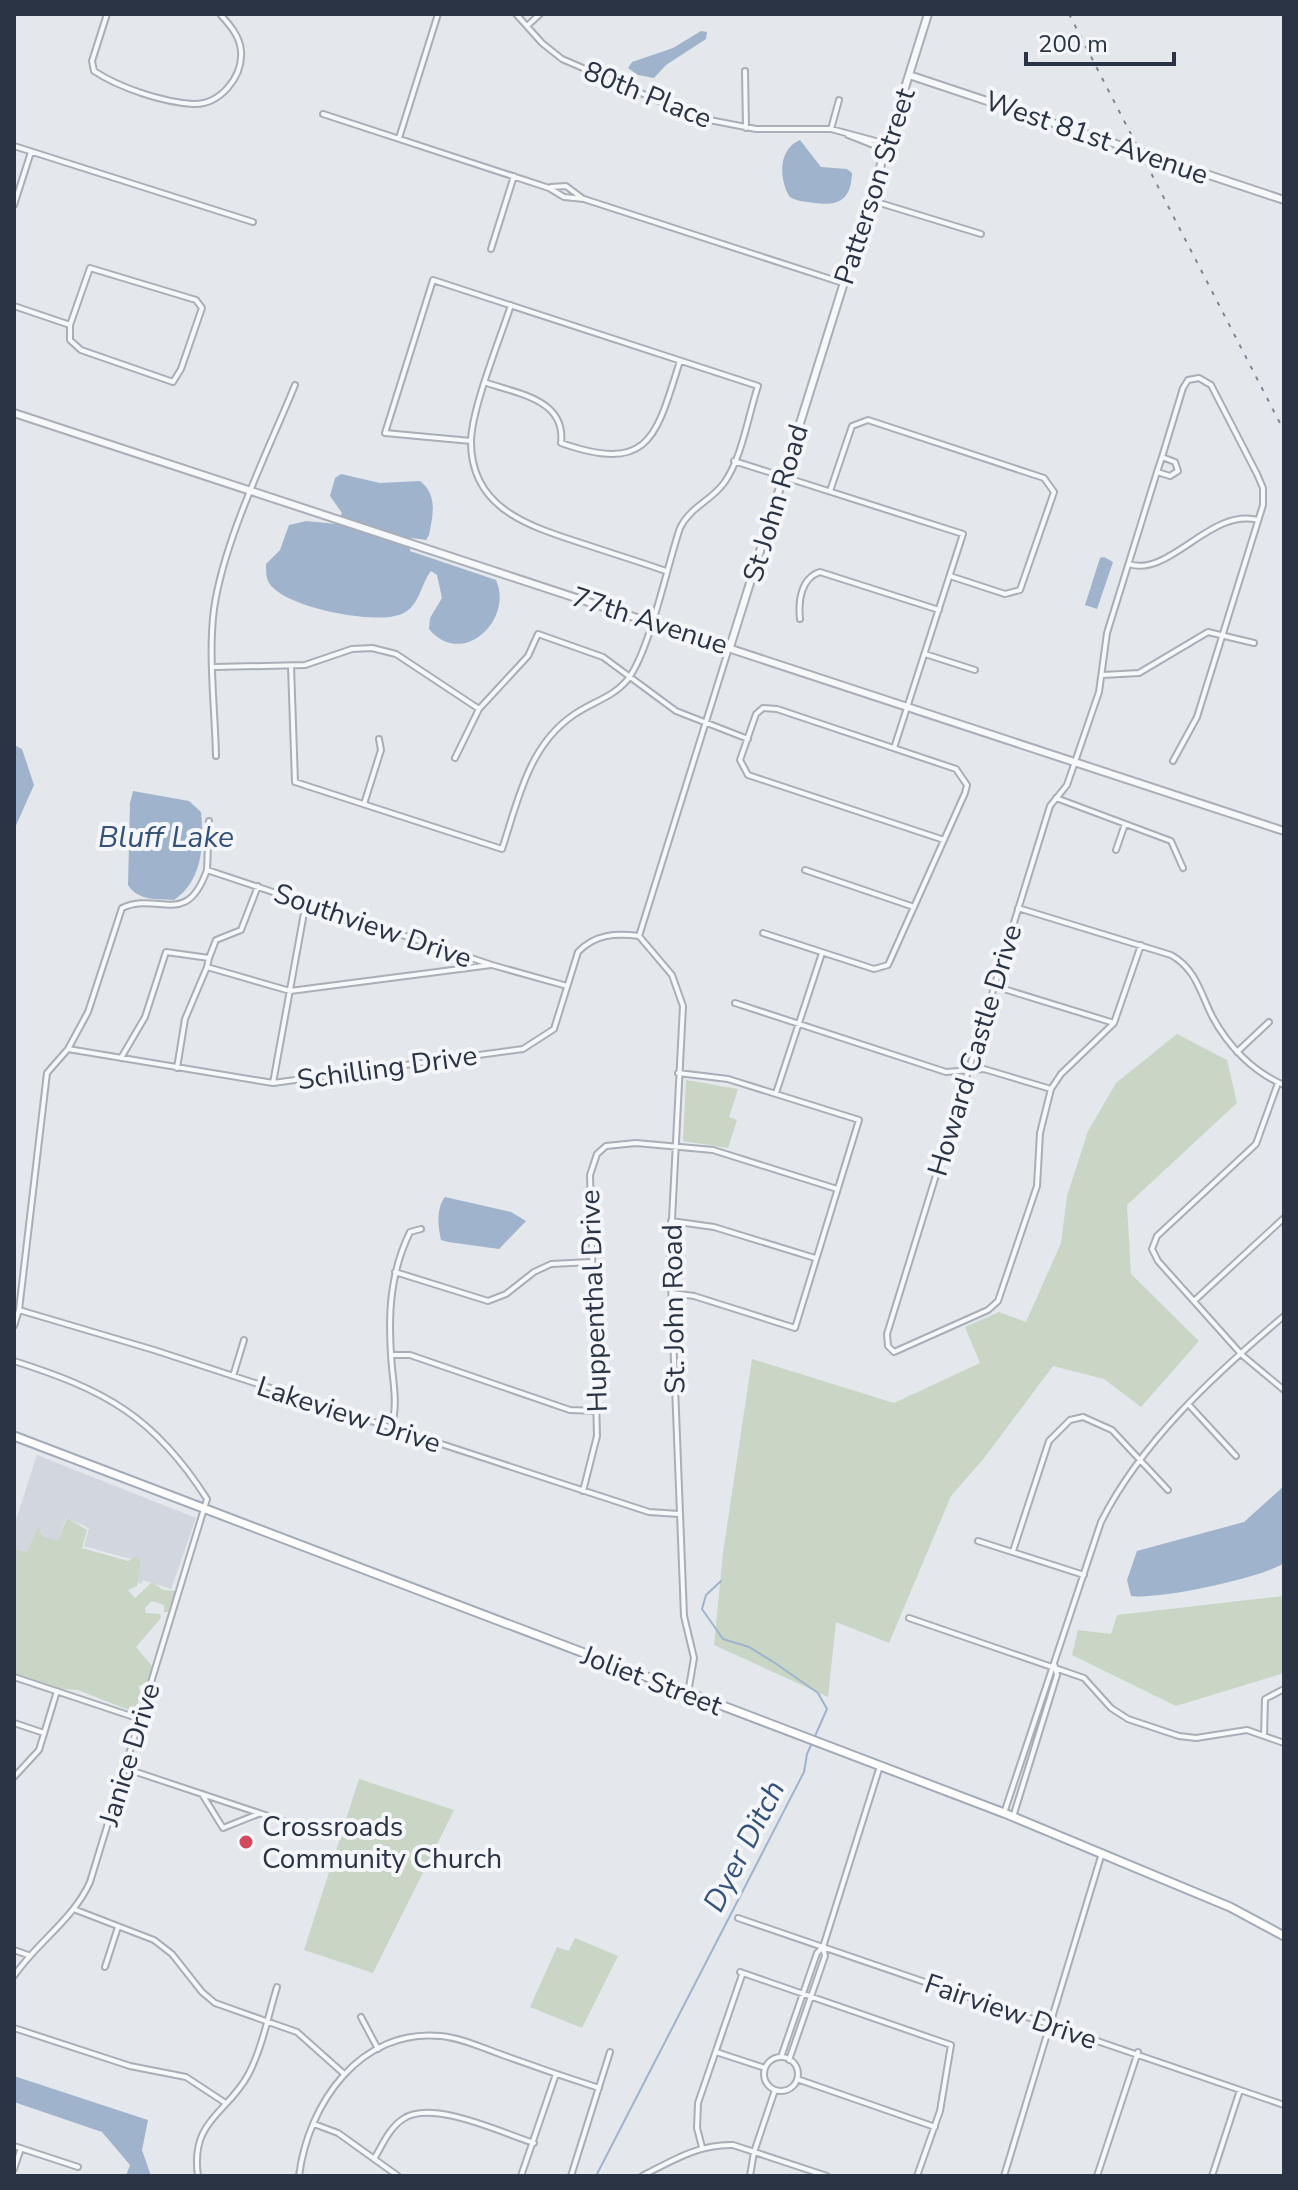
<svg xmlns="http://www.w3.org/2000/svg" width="1298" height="2190" font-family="'Nunito Sans',sans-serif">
<rect width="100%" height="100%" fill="#e4e7ec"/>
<path fill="#d2d6de" d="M 37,1455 L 196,1518 L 171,1589 L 143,1580 L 141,1584 L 137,1582 L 141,1562 L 84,1546 L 89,1528 L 66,1518 L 58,1542 L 44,1537 L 41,1531 L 27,1552 L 14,1548 L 14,1526 Z"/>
<path fill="#c9d6c5" d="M 1177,1034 L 1227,1060 L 1237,1103 L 1127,1205 L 1131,1274 L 1199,1341 L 1141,1407 L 1104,1379 L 1053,1366 L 985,1457 L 951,1496 L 889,1643 L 836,1622 L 828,1697 L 714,1645 L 723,1553 L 752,1359 L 894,1403 L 980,1363 L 965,1327 L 999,1312 L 1026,1322 L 1061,1243 L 1067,1196 L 1088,1131 L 1116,1083 Z
M 686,1080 L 738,1089 L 729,1117 L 737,1120 L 728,1148 L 683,1141 Z
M 67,1518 L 87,1530 L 82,1548 L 128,1561 L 137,1556 L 141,1561 L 137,1586 L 128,1590 L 135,1598 L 152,1582 L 163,1590 L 176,1591 L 168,1612 L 164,1612 L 164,1605 L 152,1601 L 145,1608 L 146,1613 L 160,1614 L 161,1618 L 136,1647 L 152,1666 L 146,1684 L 138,1686 L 142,1694 L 134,1712 L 78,1690 L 63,1689 L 14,1673 L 14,1548 L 27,1552 L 38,1527 L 44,1537 L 58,1541 Z
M 1284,1596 L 1284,1673 L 1176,1706 L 1072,1655 L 1078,1630 L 1111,1634 L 1117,1615 Z
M 359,1779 L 454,1810 L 373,1973 L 304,1950 Z
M 575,1938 L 618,1956 L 582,2028 L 530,2007 L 557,1947 L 569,1951 Z"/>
<path fill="#9fb4cc" d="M 701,31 L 707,32 L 706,39 L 666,65 L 654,78 L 638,75 L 628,68 L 632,62 L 673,48 Z
M 800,140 L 821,167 L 847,169 L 852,173 C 851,201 838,206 814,203 C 804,201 796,202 789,196 C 779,178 778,149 800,140 Z
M 341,474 L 380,483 L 420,481 C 438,495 433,515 429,535 L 426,540 L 412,538 L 410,551 L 496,580 C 514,620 462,669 429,629 L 430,618 L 442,598 L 437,575 L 431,571 C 420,585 420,608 399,615 C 373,624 285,608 269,583 C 266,578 266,570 266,564 L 280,550 L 289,525 L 306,521 L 337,524 L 342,513 L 330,496 L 335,478 Z
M 1104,557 L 1113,562 L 1097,609 L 1085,605 L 1100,558 Z
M 14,745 L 22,749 L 34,785 L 14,830 Z
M 133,791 L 189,801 L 201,812 C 204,844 203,880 174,900 C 157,899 138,901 128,885 L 130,803 Z
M 445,1197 L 511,1212 L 526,1221 L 499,1249 L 448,1242 L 441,1240 C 438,1227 436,1208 445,1197 Z
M 1284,1486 L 1284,1563 C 1262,1578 1158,1600 1131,1596 L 1127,1580 L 1137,1551 L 1244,1522 Z
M 14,2076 L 148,2120 L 142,2150 L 151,2176 L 126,2176 L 130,2165 L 102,2132 L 14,2102 Z"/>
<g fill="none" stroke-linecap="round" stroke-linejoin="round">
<path stroke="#9fb4cc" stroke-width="2" d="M 596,2176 L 804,1772 L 807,1754 L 827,1709 L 818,1693 L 775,1663 L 749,1647 L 723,1639 L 702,1609 L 706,1595 L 721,1581"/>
<g stroke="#a9aeb7" stroke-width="8">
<path id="minor" d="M 107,14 L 92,61 L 94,71 C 120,88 162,102 193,104 C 220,105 243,77 241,51 C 240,36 229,24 220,14
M 516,14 L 542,43 L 562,59 L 699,118 L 756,129 L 831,129 L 887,144
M 527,26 L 540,14
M 745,71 L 746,128
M 323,114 L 549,188 L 564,197 L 584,199 L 843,283
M 831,129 L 839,100
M 848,135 L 886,150
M 399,138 L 438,14
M 14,146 L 253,222
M 551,187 L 566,186 L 582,198
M 870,200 L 981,234
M 14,205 L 31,152
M 491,249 L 514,176
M 511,305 C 500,339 471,410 471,442 C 471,507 526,525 578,542 C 608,552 637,561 666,571
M 14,306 L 70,325 L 70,340 L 81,350 L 173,382 L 181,369 L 202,308 L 196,300 L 90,268 L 70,325
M 487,383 C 519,394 566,400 561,443 C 650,474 656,437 680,361
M 734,461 L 963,534 L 894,748
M 1157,472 L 1162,457
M 830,491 L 852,426 L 868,420 L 1044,478 L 1054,492 L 1020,590 L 1005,594 L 950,576
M 1129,564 C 1169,578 1211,507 1258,520
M 800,619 C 798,601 801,578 820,572 L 939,610
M 925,654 L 975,670
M 291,666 L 295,782 L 502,849 C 518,801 528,747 572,716 C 591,702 613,698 628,679 C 650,650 667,566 680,528 C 690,507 711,501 724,483 C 742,458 748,416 758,386 L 433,280 L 385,433 L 471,441
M 215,667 L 305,665 L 352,649 L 372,648 L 396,654 L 479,709
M 1103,675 L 1139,673 L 1208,632 L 1254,643
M 216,756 C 215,709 208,654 214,609 C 224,539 268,451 295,385
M 455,758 L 479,709 L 528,656 L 538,634 L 603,657 L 676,711 L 748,739
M 1056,798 L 1171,841 L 1183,868
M 364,804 L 381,750 L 379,739
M 1116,850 L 1125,824
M 207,870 L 209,821
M 805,870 L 914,907
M 1018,908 L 1171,955 C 1196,969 1200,992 1212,1016 C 1228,1046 1253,1072 1284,1085
M 763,933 L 874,969 L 888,965 L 965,793 L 967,785 L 956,769 L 777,709 L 763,708 L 756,714 L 740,760 L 748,775 L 944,840
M 639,936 L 672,975 L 683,1006 L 670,1258 L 684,1616 L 694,1658 L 688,1693
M 639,936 L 729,648
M 1141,945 L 1114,1023 L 1061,1074 L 1051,1089 L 1040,1133 L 1037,1186 L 998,1301 L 988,1310 L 894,1352 L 888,1346 L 887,1334 L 1050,806 L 1067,785 L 1099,692 L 1107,633 L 1157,472 L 1170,476 L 1178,471 L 1175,462 L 1162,457 L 1183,388 L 1188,380 L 1199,378 L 1211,385 L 1257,474 L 1263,488 L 1263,505 L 1197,717 L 1173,761
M 209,958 L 216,940 L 241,930 L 258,886
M 994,986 L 1114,1023
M 735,1003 L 946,1072 L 984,1069 L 1051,1089
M 68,1049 L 273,1083 L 523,1049 L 554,1029 L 578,952 C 595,934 616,933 639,936
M 1237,1052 L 1269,1022
M 121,1058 L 145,1017 L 166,952 L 209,958 L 207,967 L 290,991 L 491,965
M 177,1068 L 185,1019 L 207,967
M 273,1083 L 306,902
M 1278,1083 L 1256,1144 L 1157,1236 L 1152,1249 L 1158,1261 L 1242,1355 L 1284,1390
M 776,1093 L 822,953
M 671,1221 L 714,1227 L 815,1258
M 395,1272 L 488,1301 L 506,1294 L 534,1272 L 551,1264 L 591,1262
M 672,1293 L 694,1296 L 795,1328 L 859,1120 L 728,1079 L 678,1073
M 1194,1301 L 1284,1218
M 19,1310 L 154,1350 L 649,1512 L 679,1514
M 14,1326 L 19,1310 L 47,1073 L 68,1049 L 88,1012 L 122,908 C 159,891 186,929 207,870 L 492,965 L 567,986
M 391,1355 L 410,1355 L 570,1410 L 597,1411
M 14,1361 C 105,1390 154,1416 207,1499 L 90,1882 C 73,1920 37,1942 14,1976
M 233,1376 L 244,1340
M 1190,1406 L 1236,1456
M 391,1428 C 399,1403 392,1379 391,1354 C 388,1311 391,1271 410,1232 L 421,1229
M 583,1491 L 597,1436 L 590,1175 L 597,1154 L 606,1146 L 636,1143 L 713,1150 L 837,1189
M 978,1541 L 1084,1575
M 1013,1551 L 1049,1441 L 1070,1420 L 1083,1417 L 1112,1430 L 1168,1490
M 909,1618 L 1084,1678 L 1111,1708 L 1128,1719 L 1179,1736 L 1196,1738 L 1247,1730 L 1284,1743
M 14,1677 L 140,1719
M 14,1723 L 44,1733
M 1264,1736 L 1265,1699 L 1284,1689
M 124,1768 L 289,1823
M 14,1777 L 39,1750 L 57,1691
M 202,1794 L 223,1828 L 258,1814
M 1004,1813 L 1101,1522 C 1141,1442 1215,1374 1284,1316
M 1013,1817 L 1057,1675 L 1055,1666
M 76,1910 L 154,1940 L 172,1954 L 202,1992 L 215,2003 L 297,2032 L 343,2073
M 738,1918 L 1284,2105
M 14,1950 L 28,1955
M 105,1967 L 118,1927
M 740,1972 L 951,2045 L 940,2111 L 917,2176
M 361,2017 L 378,2049
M 14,2028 L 130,2066 L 186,2077 L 224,2102
M 716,2052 L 765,2068
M 781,2057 L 817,1953 L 823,1947 L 880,1766
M764 2074a17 17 0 1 1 34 0a17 17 0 1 1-34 0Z
M 789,2060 L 825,1956 L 823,1947
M 797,2079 L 935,2127
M 314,2124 L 338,2133 L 398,2176
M 14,2146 L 78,2167
M 702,2147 L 697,2128 L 698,2103 L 742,1975
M 374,2159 C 382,2146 389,2128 403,2119 C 432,2099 502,2133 534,2143
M 14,2169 L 21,2148
M 198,2176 C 190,2120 227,2114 248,2075 C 262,2049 268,2016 277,1987
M 299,2176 C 308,2104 360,2028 441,2036 C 461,2038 481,2047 500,2054 C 533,2066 565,2077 599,2088
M 521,2176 L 556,2074
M 571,2176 L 610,2052
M 642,2176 C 672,2161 698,2144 733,2145 L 827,2176
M 750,2176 L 754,2152 L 775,2090
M 1004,2176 L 1102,1853
M 1097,2176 L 1138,2052
M 1212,2176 L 1240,2090"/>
</g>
<g stroke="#a9aeb7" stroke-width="10">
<path id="tertiary" d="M 909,75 L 1284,200
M 14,413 L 1284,831
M 730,647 L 928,14"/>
</g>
<g stroke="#a3abb8" stroke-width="11">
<path id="primary" d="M 14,1436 L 1004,1813 L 1230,1907 L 1284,1936"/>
</g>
<use href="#minor" stroke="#f7f8fa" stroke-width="4"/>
<use href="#tertiary" stroke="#f7f8fa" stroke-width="6"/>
<use href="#primary" stroke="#fff" stroke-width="7"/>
<path stroke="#7d8696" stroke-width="2" stroke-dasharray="4 8" stroke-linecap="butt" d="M 1069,14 L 1284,431"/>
</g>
<circle fill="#d1495b" stroke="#f4f6f9" stroke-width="3" cx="246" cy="1842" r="8"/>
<g text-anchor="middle" stroke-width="8" stroke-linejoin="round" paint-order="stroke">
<g font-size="28" fill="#2b3445" stroke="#f4f6f9">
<text transform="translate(648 94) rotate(22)" y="10">80th Place</text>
<text transform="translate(1097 137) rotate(19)" y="10">West 81st Avenue</text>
<text transform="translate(874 186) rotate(-72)" y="10">Patterson Street</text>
<text transform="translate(775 503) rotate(-73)" y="10">St John Road</text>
<text transform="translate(650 620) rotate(18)" y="10">77th Avenue</text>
<text transform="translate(373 925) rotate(19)" y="10">Southview Drive</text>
<text transform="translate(974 1050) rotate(-73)" y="10">Howard Castle Drive</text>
<text transform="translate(387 1067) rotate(-8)" y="10">Schilling Drive</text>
<text transform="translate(593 1301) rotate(-92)" y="10">Huppenthal Drive</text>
<text transform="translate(673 1309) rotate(-91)" y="10">St. John Road</text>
<text transform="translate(349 1414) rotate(18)" y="10">Lakeview Drive</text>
<text transform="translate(652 1680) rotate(21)" y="10">Joliet Street</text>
<text transform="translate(129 1754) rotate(-73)" y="10">Janice Drive</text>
<text transform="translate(1011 2011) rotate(19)" y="10">Fairview Drive</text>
</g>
<g font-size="28" fill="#2b3445" stroke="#f4f6f9" text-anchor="start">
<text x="262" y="1836">Crossroads<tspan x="262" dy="32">Community Church</tspan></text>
</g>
<g font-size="30" font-style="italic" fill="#34527a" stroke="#f4f6f9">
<text x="166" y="847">Bluff Lake</text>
<text transform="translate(744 1846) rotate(-63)" y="10">Dyer Ditch</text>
</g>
</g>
<rect width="1298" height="2190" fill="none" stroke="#2b3445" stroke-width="32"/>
<path d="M1026 52v12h148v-12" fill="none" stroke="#2b3445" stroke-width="4"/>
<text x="1038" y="52" font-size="24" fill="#2b3445" stroke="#f4f6f9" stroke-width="6" paint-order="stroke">200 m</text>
</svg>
